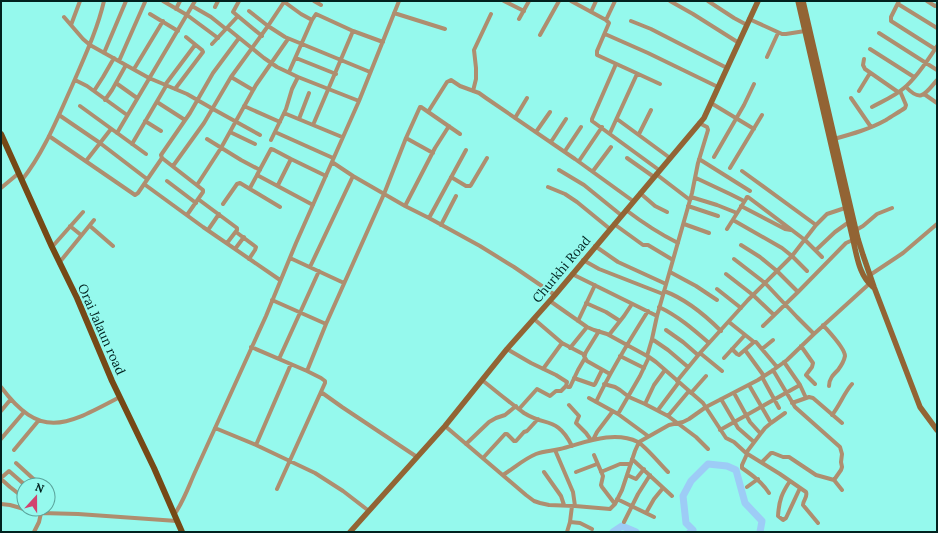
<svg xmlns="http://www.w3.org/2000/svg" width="938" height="533" font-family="Lora,serif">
<rect width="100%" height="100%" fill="#95f9ed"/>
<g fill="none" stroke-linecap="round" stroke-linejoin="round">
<path stroke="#9dccf6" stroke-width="7" d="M 613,532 L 622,526 L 636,532
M 690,532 L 693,530 L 686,523 L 683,496 L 691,481 L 708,464 L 727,466 L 736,470 L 745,503 L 762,521 L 760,532"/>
<path stroke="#ae8e6f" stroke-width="4" d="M 163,1 L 187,15 L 218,38
M 239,1 L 233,12 L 262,36
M 283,1 L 301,14 L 312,20
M 314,1 L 321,5
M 504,1 L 524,11
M 571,1 L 606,20 L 609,23 L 597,51 L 597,55 L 660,84
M 670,1 L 693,14 L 739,43
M 708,1 L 734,18 L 747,25
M 899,1 L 891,17 L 891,21 L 935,49
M 927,1 L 935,6 L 937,5
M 898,4 L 937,28
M 192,6 L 211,17 L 226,29
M 215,7 L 218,1
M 176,9 L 180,1
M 249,11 L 268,26 L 285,37 L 370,72
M 591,12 L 596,1
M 394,13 L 445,29
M 150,14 L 178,31
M 64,17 L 83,39 L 90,45 L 149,78 L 187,94 L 213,109 L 260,135
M 519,19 L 529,1
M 749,19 L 782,34 L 786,34 L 805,31
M 606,20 L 615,1
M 631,21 L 651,29 L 727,68
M 71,25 L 80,1
M 268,26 L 284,2
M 227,28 L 264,58 L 277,67 L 298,77 L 359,101
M 879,33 L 937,70
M 605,34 L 648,53 L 718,87
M 540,35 L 559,1
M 212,44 L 238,16
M 870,49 L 914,77
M 104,53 L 126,1
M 767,57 L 778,33
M 296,58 L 336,74
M 864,59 L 863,65 L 865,69 L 898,92
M 119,61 L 145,2
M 616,64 L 592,119 L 592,121 L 659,170
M 134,69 L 163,21
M 289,72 L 312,20 L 316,14 L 353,31 L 383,42
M 231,77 L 253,90
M 75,80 L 87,86 L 127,115
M 116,83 L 137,98
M 165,85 L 195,45
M 906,87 C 921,103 925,94 937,80
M 175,89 L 203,52 L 202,50 L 186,37
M 94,91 L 103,77 L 114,58
M 473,91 L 476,79 L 476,68 L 474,50 L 491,14
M 859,91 L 870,73
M 924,94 L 937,103
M 851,98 L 871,127
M 105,100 L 112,90 L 126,65
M 157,102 L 185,120
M 711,103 L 754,129
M 80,106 L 146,154
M 244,106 L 280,122
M 872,107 C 883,101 895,96 904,88 C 916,78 928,60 937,46
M 428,112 L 447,82 L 451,80 L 460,86 L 479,93 L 486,98 L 575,159 L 633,201
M 284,113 L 342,137
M 59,115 L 100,143 L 147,179
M 515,118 L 527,98
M 299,119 L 309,93
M 617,119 L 670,158
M 145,121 L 161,131
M 313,125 L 353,31
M 230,132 L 255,144
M 275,132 L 333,158
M 536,132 L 550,112
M 117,133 L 195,1
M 610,133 L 637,74
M 639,134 L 651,110
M 49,136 L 135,195 L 138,193 L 162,158
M 406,138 L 433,153
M 207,139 L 241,160 L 260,170
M 834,139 C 852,134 870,129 886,120 C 892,116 899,112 905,108 L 906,105 L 900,91
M 271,140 L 286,109 L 292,89 L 298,77
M 551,142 L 566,119
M 132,144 L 166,86
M 565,151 L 581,127
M 714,157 L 744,105 L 754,84
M 627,158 L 654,177
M 699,159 L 750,191
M 86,161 L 111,129
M 579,161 L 602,127
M 332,162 L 353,176 L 405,206 L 429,218 L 480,246 L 514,267 L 555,295
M 173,166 L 204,123 L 231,77 L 268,26
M 730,168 L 762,115
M 559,170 L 584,185 L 621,215
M 593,171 L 611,147
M 742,171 L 816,225
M 656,174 L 690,200
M 257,175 L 313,205
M 451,177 L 466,186 L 470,186 L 471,185 L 487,158
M 696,178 L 730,194 L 744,201
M 22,180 C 44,152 57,119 72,86 C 84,58 97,31 104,1
M 167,181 L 196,203
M 144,184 L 203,227 L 280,280
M 197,185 L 221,148 L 256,85 L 288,39
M 278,185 L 291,159
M 548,187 L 565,194 L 577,202 L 610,229
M 1,188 L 19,173
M 250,188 L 271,149 L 274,150 L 291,159 L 326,176
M 640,193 L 655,206 L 667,212
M 691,197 L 717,205 L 737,213
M 198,199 L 237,228 L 237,230 L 227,243
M 223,204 L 237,184 L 240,183 L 280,207
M 405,206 L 435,148 L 449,126
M 688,206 L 718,216
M 741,206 L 785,229 L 791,230
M 626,210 C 643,223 660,234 678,243
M 187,215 L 203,192 L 203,190 L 162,158 L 161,155 L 190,113 L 213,73 L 239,38
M 429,218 L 466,150
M 733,220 L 782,248 L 792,256 L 807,271
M 614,224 L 643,245 L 648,245 L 673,260
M 684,224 L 709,233
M 441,225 L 456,196
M 70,226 L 81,235
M 90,226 L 113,246
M 727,229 L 746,199 L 747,197 L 748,197 L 805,240 L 822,257
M 208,230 L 219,214
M 856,230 L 863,226 L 877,214 L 892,208
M 236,232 L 256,247 L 255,250 L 249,259
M 741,245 L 760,257 L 777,271 L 798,292
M 595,246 L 618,262 L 666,284
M 52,247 L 83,212
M 235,249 L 244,237
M 816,250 L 835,232 L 849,222
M 290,258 L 344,283
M 734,259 L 765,283 L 797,317 L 814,334
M 583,260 L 599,269 L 663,294
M 59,263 L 94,220
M 310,267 L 353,176
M 670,272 L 696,286 L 717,300
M 572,274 L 657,316
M 726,274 L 753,295 L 774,315
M 870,275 L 903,253 L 937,224
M 717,289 L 741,308
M 664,291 C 686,299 705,315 721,331
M 272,300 L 326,324
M 550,301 L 587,327 L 594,330 L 607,334 L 627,345 L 649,357 L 656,362 L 703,403 L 726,438 L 734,442 L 746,453 L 780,474 L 806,492 C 808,497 803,500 803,505 L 818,523
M 586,303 L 606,312 L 620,321
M 659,307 C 678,316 693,329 709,343
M 534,319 L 562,343 L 585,355
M 578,321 L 595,285
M 729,322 L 754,342
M 823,325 C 829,332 845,348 845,356 C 844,361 841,366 838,370 C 833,375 829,379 829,386
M 763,326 L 798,292 L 846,243 L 855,239
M 666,330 L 683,342 L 698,355
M 599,331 L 586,352 L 584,356 L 587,361 L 610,374
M 609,335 L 624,316 L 632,304
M 652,339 L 668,350 L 688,367
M 801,346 L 813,363 L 812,367 L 806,375 L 815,384
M 251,347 L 307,371 L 321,378 L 325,381 L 325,383 L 277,489
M 570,348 L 587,327
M 507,349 L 531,363 L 556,375 L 567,382 L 566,386 L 561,391 L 556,391 L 550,396 L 537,389 L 519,409
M 732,349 L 737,354 L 739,355 L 754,342 L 756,342 L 777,367
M 762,349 L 773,340
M 745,350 L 764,376
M 700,353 L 722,371
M 620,356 L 644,368
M 647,356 L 652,339 L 657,316 L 665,288 L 692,193 L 698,163 L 708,130 L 707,127 L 699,123
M 724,358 L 745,335
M 279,359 L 319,271
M 784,362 L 800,385 L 806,398
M 543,369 L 562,343
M 773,370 L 795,407 L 840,447 L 842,454 L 841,462 L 842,467 L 841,470 L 834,480
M 307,371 L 326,324 L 384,194 L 406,138 L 420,107 L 421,107 L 460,134
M 762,377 L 779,408
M 574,378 L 594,385 L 595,384 L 602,370
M 482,380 C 496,391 510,403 524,413 C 546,427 557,416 572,446
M 677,381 L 700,353 L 748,300 L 792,256 L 816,225 L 827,214 L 845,208
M 604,384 L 615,387 L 620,390 L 629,397 L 645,404 L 668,416 L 696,437 L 708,449
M 749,385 L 771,423
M 566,386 L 568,387 L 570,387 L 578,370 L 585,358
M 1,387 C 42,442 68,424 120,397
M 321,392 L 342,407 L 417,457
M 691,393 L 706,376
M 734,393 L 750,422 L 760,433
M 589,398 L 618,414 L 648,436
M 721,399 L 738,428 L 754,442
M 596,402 C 611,370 629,341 648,311
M 792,403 L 809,397 L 813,398 L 842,423
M 645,404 L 654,385 L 665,370
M 569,405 L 579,416 L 576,423 L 586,433 L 591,440
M 658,410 L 679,382
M 1,411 L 11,399
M 618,414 L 640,376 L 649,357
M 832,415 C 840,405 844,393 852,384
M 668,416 L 689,391
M 445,426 L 526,495 L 534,501 L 540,503 L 549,505 L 575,506 L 610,509 L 615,504 L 622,490 L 635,451 L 639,442 L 669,425 L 683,422 L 689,419 L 706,407 L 758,380 L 772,371 L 787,360 L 814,334 L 869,284
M 215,428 L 256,445 L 315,473 L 343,491 L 369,511
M 720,430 L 800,385
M 1,439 L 24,412
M 593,440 L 597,432 L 613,411
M 466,444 L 489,422 L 496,418 L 505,415 L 516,406
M 256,445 L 291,364
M 14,450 L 39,420
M 555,450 L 573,492 L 575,506
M 746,453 L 765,428 L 771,423 L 785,413
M 747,454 L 742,465 L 742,468 C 752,475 762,482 769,493
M 594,455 L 603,476 L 601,485 L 602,487 L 615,504
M 483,458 L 505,434 L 507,434 L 514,441 L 516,441 L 524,432 L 527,431 L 538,419
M 632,459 L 672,496
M 762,462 L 771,453 L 773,453 L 783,457 L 789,457 L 816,475 L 834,480 L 842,490
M 16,463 L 39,484
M 544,472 L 561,496 L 564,505
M 576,472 L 597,464
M 601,472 L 620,464 L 631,464
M 503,475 C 514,468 524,459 536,454 C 544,451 552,451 560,449 C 584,443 613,430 638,442 C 645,446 661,465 668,472
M 627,475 L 636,479 L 644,469
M 1,478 L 9,471 L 25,485
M 1,479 L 10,487 L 19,494
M 790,481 C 782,493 779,500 778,516 L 783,520 L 786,518 L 800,488
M 28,485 L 34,479
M 747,487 L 758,479
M 617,499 L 654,517
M 1,504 L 10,505 L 24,509
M 25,509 L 41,513 L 78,514 L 177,521
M 646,513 L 654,499 L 663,488
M 174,515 C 184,501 189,485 196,470 L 266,316 L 296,243 L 359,101 L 399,1
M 570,522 L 580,523 L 592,529
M 624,522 L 638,494 L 650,475
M 34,532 L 39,522 L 41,513
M 567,532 L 570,522 L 572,506"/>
<path stroke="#926434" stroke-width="5.5" d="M 798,1 L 853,240 C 857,256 859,276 873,287
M 803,1 L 844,179 L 858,239 L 863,255 L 874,287 L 920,407 L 937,430
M 350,532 L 445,426 L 507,349 L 555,295 L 704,118 L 758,1"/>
<path stroke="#754916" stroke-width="6" d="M 1,134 L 52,247 L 77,298 L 112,381 L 154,468 L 182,532"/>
</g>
<g text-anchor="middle" stroke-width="4" stroke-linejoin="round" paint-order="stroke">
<g font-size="13" fill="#01221f" stroke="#95f9ed">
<text transform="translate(561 269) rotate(-50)" y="5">Churkhi Road</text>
<text transform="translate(102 329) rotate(66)" y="5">Orai Jalaun road</text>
</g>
</g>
<rect width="938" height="533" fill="none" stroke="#01221f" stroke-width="4"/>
<g transform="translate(36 497) rotate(21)"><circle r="19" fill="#95f9ed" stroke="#5aa39b"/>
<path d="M0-3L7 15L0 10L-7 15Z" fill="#d1436f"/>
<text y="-6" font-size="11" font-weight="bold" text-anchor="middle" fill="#01221f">N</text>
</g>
</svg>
